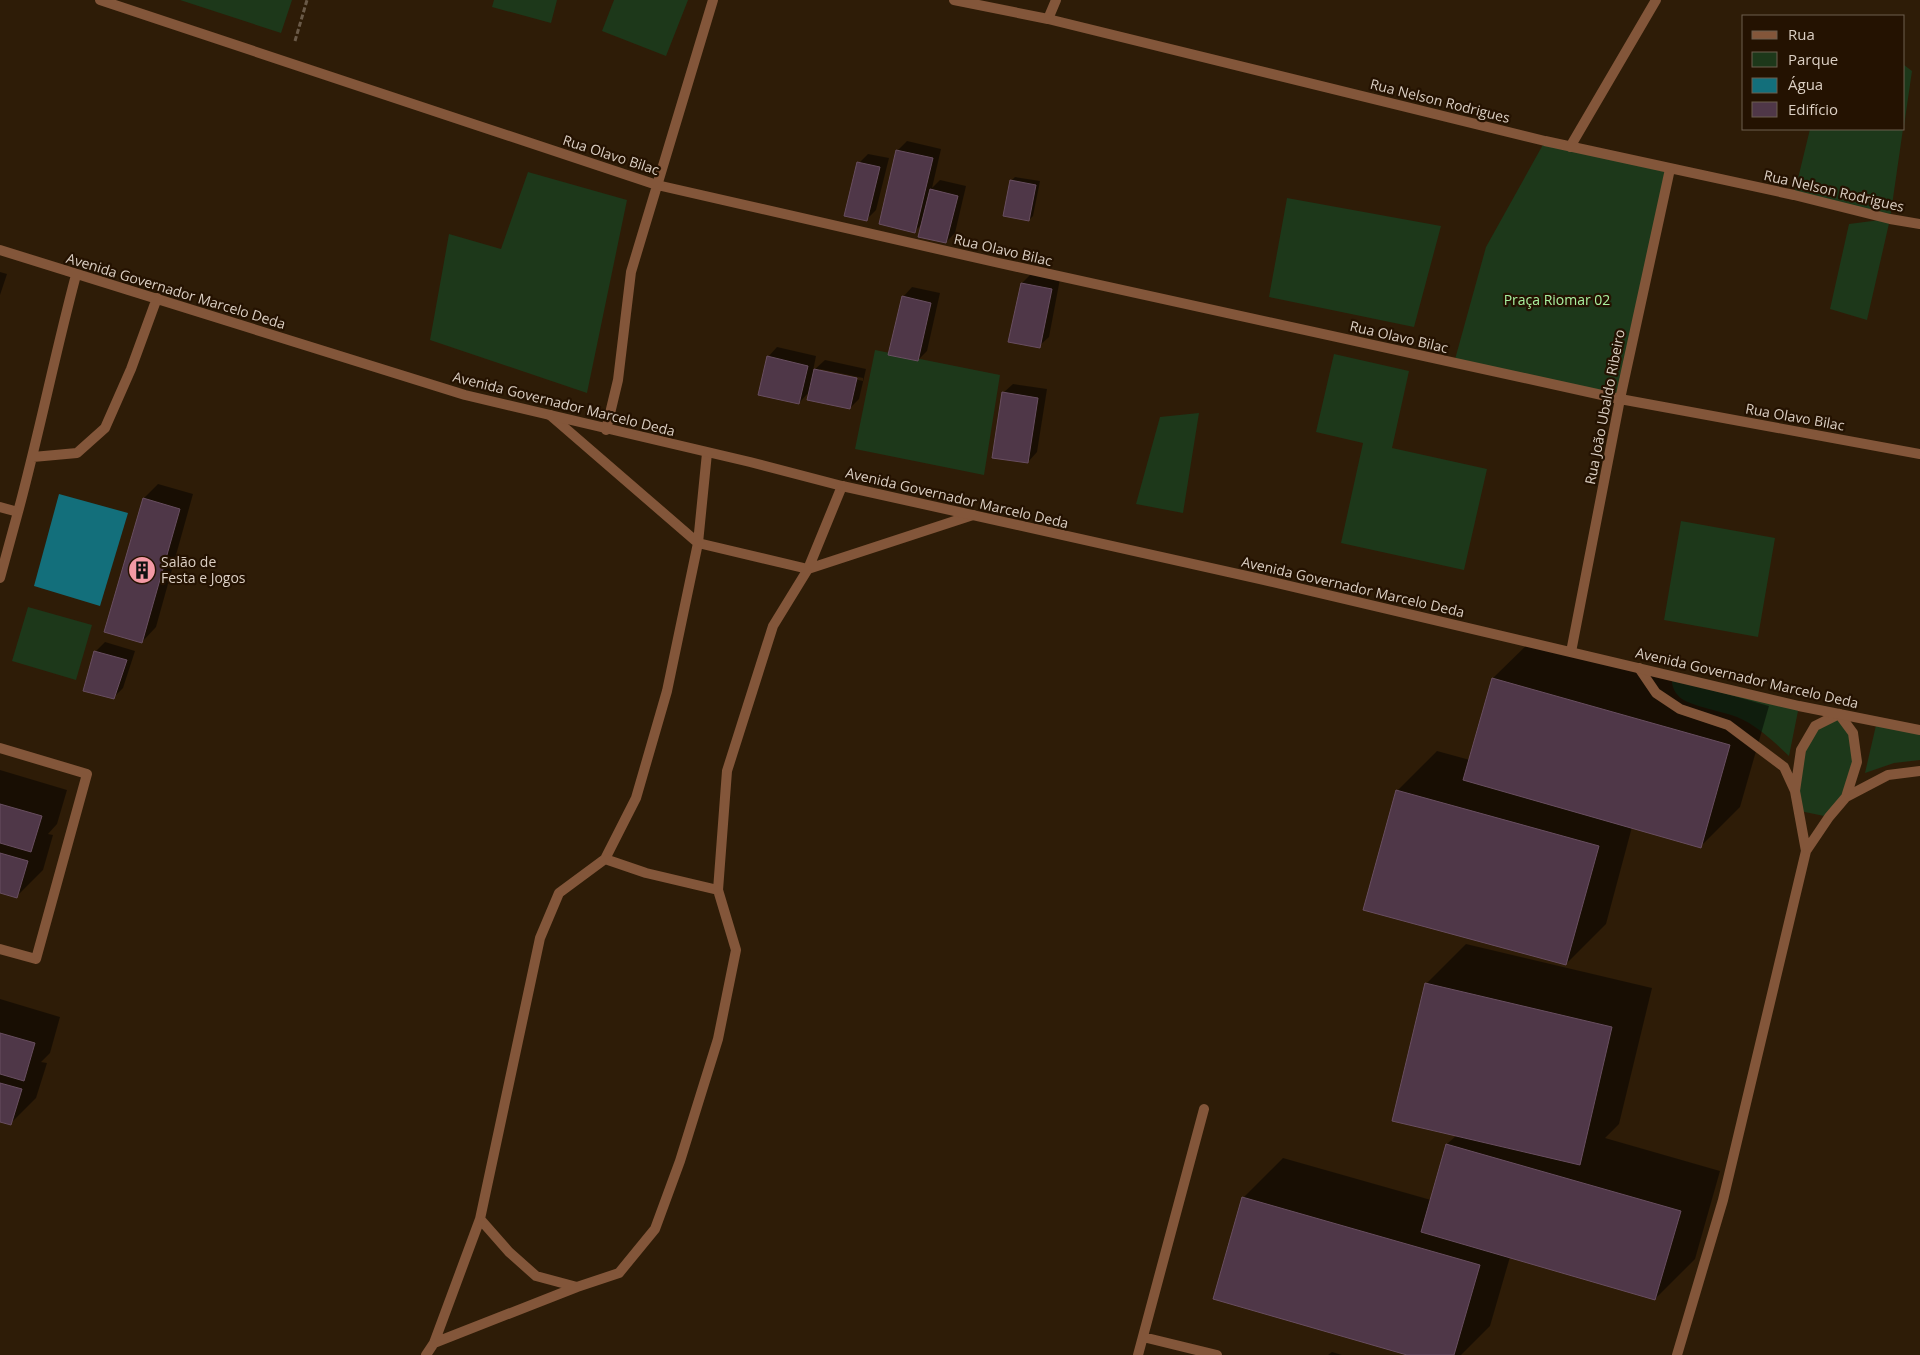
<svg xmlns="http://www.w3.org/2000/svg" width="1920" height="1355" font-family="'Open Sans',sans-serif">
<rect width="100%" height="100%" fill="#2e1c07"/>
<path fill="#1d381a" d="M 180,0 L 292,0 L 281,33 Z
M 494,0 L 557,0 L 551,23 L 492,7 Z
M 614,0 L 688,0 L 666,56 L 602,31 Z
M 1904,65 L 1912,71 L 1904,126 Z
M 1810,129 L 1903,129 L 1890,219 L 1867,320 L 1830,309 L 1849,224 L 1888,219 L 1794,195 Z
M 1545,141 L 1670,169 L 1620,399 L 1454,363 L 1486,247 Z
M 528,172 L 627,200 L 587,393 L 430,340 L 449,234 L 501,249 Z
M 1287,198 L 1441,226 L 1414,327 L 1269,297 Z
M 875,350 L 1000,375 L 984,475 L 855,449 Z
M 1334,354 L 1409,371 L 1392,448 L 1487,469 L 1464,570 L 1341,543 L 1363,443 L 1316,432 Z
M 1199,413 L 1183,513 L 1136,504 L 1160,417 Z
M 1681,521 L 1775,538 L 1758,637 L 1664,620 Z
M 28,607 L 92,625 L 76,680 L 12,661 Z
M 1672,676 L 1799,706 L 1789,756 C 1774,742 1757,725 1737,717 C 1724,712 1692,706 1682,699 C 1674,693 1671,685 1672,676 Z
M 1839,714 L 1853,733 L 1857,762 L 1846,797 L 1829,817 L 1800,811 L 1794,788 L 1801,750 L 1815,726 Z
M 1877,721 L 1920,730 L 1920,760 L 1894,763 L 1865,773 Z"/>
<path fill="#136f7b" d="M 59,494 L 128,513 L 100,606 L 34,586 Z"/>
<path fill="#0007" fill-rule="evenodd" d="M 907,141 L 941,149 L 932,188 L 940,180 L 966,186 L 955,233 L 946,242 L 923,223 L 915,231 L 880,223 L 898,150 Z
M 868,154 L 889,158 L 876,210 L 866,220 L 859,163 Z
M 1015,177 L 1040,181 L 1033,216 L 1029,220 L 1011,181 Z
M 0,272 L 7,274 L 0,295 Z
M 1031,274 L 1060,279 L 1049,337 L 1039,346 L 1010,341 L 1022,283 Z
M 912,287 L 940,293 L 927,351 L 918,360 L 903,297 Z
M 777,347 L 816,356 L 813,371 L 825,360 L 866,369 L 859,399 L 850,408 L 810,391 L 799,403 L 768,357 ZM 820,369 L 863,378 L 863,381 L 820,371 Z
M 1013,384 L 1047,389 L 1037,452 L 1028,462 L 1003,393 Z
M 158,484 L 193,494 L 156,627 L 142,642 L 144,498 Z
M 1533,639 L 1769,706 L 1740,807 L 1700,847 L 1632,827 L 1606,924 L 1566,964 L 1397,791 L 1437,751 L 1470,760 L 1493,678 Z
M 105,642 L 135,651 L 123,688 L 113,698 L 95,652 Z
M 0,770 L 67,790 L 57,824 L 48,834 L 53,835 L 43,870 L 17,896 L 0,891 Z
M 1466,944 L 1652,988 L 1619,1124 L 1605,1138 L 1720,1171 L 1695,1259 L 1655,1299 L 1510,1257 L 1490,1326 L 1461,1355 L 1411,1355 L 1243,1198 L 1283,1158 L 1431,1200 L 1447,1144 L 1457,1135 L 1426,984 Z
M 0,999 L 60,1017 L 50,1053 L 41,1062 L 47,1063 L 36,1098 L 10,1124 L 0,1121 Z
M 1332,1352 L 1342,1355 L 1328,1355 Z"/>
<path fill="#4f3748" stroke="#684e60" d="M 896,150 L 933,158 L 915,233 L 879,224 Z
M 857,162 L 880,167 L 867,221 L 844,216 Z
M 1010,180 L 1036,185 L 1029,221 L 1003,216 Z
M 930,189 L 958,196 L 946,243 L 918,237 Z
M 1021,283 L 1052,289 L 1040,348 L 1008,342 Z
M 902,296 L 931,303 L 918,361 L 888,355 Z
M 767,356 L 808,366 L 799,404 L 758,395 Z
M 814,369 L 857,378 L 850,409 L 807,400 Z
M 1002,392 L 1038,398 L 1028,463 L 992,458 Z
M 143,498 L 180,509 L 142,643 L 104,632 Z
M 94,651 L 127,660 L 114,699 L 83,691 Z
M 1492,678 L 1730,745 L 1701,848 L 1463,780 Z
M 1396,790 L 1599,846 L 1566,965 L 1363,910 Z
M 0,804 L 42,816 L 31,852 L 0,843 Z
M 0,853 L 28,861 L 17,898 L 0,893 Z
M 1425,983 L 1612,1027 L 1580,1165 L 1392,1121 Z
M 0,1033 L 35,1043 L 24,1081 L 0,1074 Z
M 0,1083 L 22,1089 L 11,1125 L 0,1122 Z
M 1446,1144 L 1681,1211 L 1655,1300 L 1421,1232 Z
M 1242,1197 L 1480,1265 L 1454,1355 L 1407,1355 L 1213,1299 Z"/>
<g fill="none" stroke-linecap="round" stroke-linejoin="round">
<path stroke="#6a5a48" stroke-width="3" stroke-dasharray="5 2.5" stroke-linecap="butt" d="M 295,41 L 307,0"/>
<path stroke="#83563a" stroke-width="10" d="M 550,415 L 698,543 L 808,569 L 973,515
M 1639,668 L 1656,693 L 1680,709 L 1728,725 L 1784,767 L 1795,791 L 1806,851
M 1795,791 L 1801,750 L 1815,726 L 1839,714 L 1853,733 L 1857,762 L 1846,797
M 605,859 L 646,873 L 718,890
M 480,1219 L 509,1252 L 536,1276 L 577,1287 L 619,1273 L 655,1229 L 680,1161 L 718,1039 L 736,950 L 718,890 L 727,771 L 773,626 L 808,569 L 842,486
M 1143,1337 L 1217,1355
M 434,1343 L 577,1287
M 426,1355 L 434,1343 L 480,1219 L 540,938 L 559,893 L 605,859 L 636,798 L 667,691 L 698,543 L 707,453
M 1138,1355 L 1204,1109
M 1677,1355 L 1723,1200 L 1806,851 L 1829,817 L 1846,797 L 1888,775 L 1920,771"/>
<path stroke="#83563a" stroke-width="10" d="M 100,0 L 657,185 L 999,263 L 1620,399 L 1920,454
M 954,0 L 1048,19 L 1545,141 L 1794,195 L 1890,219 L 1920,224
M 1048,19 L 1056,0
M 1570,147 L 1656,0
M 0,250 L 465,395 L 750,462 L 842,486 L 1260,579 L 1799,706 L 1920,730
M 606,430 L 618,380 L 631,272 L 713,0
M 33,457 L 77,453 L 105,428 L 131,369 L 157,298
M 0,507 L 18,512 L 0,578
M 18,512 C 39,434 55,354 76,275
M 1571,652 L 1620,399 L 1670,169
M 0,748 L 87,774 L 36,959 L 0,949"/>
</g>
<defs>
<g id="building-disc" transform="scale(1.4375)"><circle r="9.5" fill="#f49aa5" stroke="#241201"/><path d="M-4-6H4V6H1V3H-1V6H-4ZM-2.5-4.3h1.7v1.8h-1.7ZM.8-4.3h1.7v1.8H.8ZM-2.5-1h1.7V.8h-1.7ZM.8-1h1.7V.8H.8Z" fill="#111"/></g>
</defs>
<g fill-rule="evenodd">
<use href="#building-disc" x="142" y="570"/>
</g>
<g text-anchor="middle" stroke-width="4.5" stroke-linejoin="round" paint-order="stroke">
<g font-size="14" fill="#dbcfc3" stroke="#241201">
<text transform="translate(1440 101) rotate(14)" y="5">Rua Nelson Rodrigues</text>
<text transform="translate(611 155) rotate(18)" y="5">Rua Olavo Bilac</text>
<text transform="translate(1834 191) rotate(13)" y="5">Rua Nelson Rodrigues</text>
<text transform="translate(1003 250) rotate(13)" y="5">Rua Olavo Bilac</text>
<text transform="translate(176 291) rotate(17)" y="5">Avenida Governador Marcelo Deda</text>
<text transform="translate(1399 337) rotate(13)" y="5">Rua Olavo Bilac</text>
<text transform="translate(564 404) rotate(14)" y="5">Avenida Governador Marcelo Deda</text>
<text transform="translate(1605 407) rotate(-79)" y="5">Rua João Ubaldo Ribeiro</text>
<text transform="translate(1795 417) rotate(10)" y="5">Rua Olavo Bilac</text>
<text transform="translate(957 498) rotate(13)" y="5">Avenida Governador Marcelo Deda</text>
<text transform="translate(1353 587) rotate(13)" y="5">Avenida Governador Marcelo Deda</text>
<text transform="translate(1747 678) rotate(13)" y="5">Avenida Governador Marcelo Deda</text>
</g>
<g font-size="14" fill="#a9f09f" stroke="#241201">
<text x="1557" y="305">Praça Riomar 02</text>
</g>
<g font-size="14" fill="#dbcfc3" stroke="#241201" text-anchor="start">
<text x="161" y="567">Salão de<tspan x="161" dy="16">Festa e Jogos</tspan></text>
</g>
</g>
<rect x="1742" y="15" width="162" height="115" fill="#241201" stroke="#6d5e4f"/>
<rect x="1752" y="31" width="25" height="8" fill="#83563a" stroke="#6d5e4f"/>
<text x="1788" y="40" font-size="15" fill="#dbcfc3">Rua</text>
<rect x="1752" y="52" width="25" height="15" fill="#1d381a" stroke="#6d5e4f"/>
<text x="1788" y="65" font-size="15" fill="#dbcfc3">Parque</text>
<rect x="1752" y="78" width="25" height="15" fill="#136f7b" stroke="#6d5e4f"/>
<text x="1788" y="90" font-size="15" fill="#dbcfc3">Água</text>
<rect x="1752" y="102" width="25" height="15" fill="#4f3748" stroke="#6d5e4f"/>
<text x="1788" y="115" font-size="15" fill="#dbcfc3">Edifício</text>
</svg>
